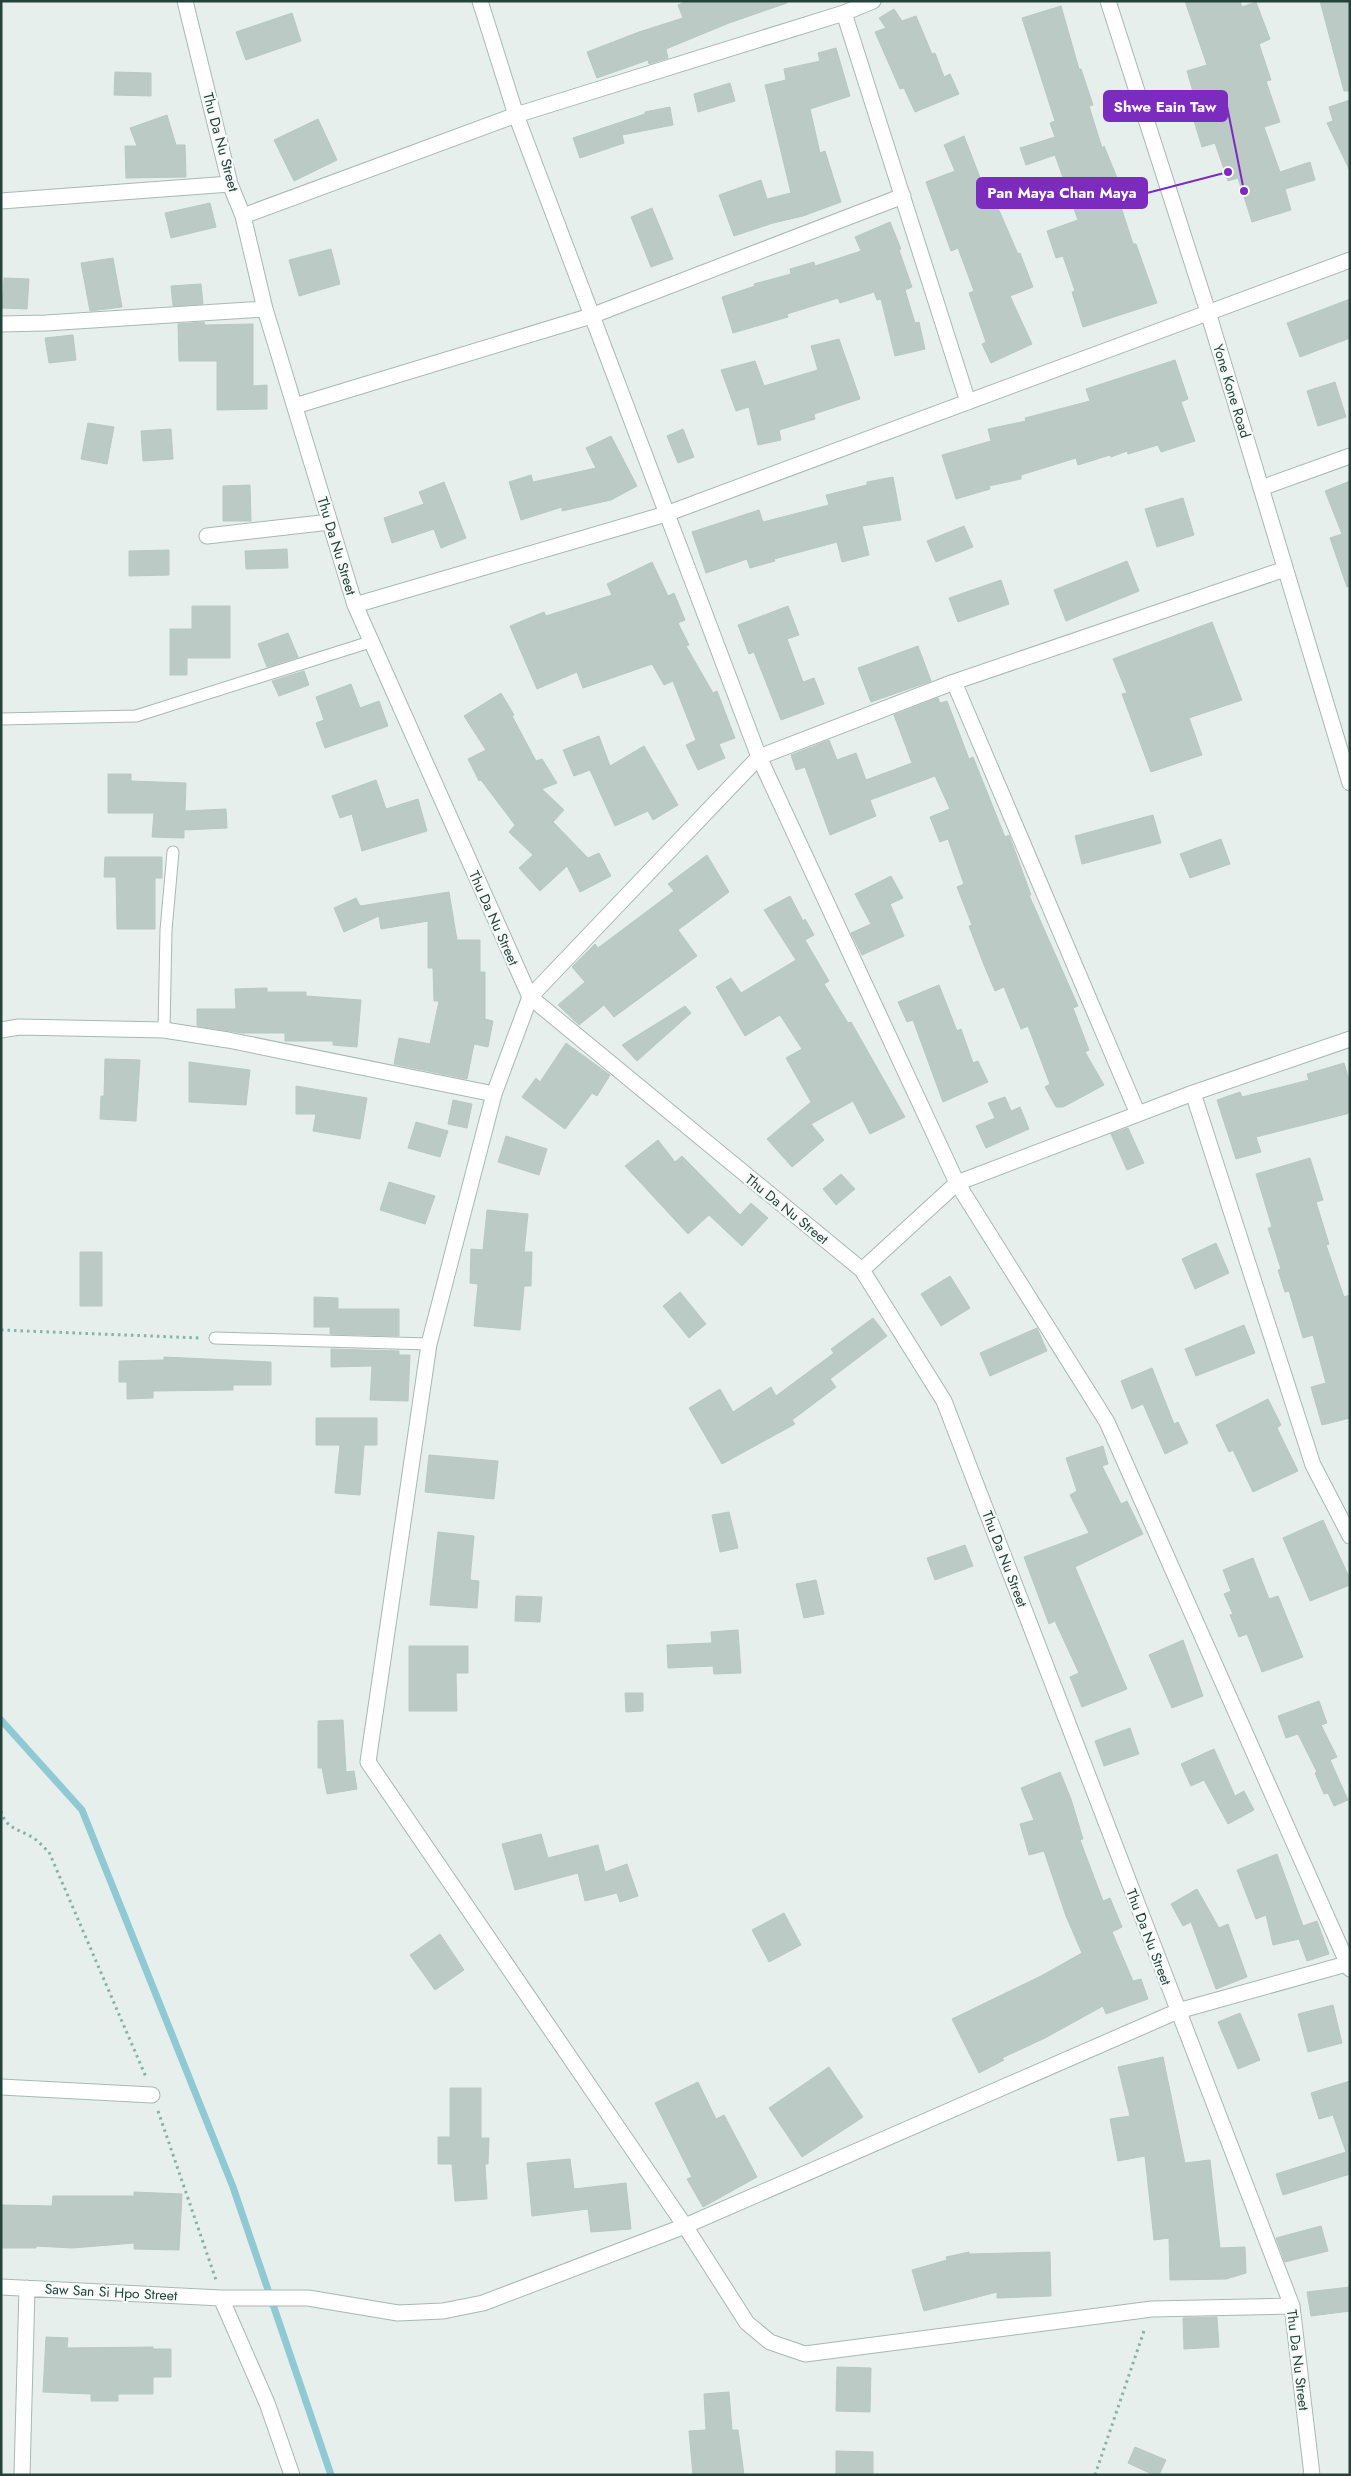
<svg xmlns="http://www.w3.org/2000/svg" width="1351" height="2476" font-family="Jost,sans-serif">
<rect width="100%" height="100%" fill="#e6efeb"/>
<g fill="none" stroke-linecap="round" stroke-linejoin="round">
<path stroke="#8ec9d4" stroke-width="7" d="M 1,1720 L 82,1810 L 233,2187 L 331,2475"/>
</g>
<path fill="#bbcac4" stroke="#b8c9c2" d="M 687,1 L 787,1 L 787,3 L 729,23 L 666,49 L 668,58 L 649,64 L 648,60 L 597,78 L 587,52 L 639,32 L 683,18 L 678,5 Z
M 1185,1 L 1240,1 L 1242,7 L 1256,2 L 1270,39 L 1259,44 L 1271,80 L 1266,81 L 1280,122 L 1264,127 L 1280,172 L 1310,162 L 1315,180 L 1285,189 L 1291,210 L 1252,222 L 1238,178 L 1228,181 L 1215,143 L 1202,147 L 1191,111 L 1198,109 L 1187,71 L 1207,65 Z
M 1320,1 L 1350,1 L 1350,91 L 1344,91 Z
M 1061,6 L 1079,69 L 1081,69 L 1093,105 L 1089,106 L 1102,148 L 1104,146 L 1127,202 L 1120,204 L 1133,244 L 1136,244 L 1157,303 L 1083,327 L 1072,292 L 1075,291 L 1063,256 L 1056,258 L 1047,231 L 1078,220 L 1055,155 L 1026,165 L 1020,148 L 1055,137 L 1050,123 L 1055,121 L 1022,18 Z
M 894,9 L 902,21 L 916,16 L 932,54 L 935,53 L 944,77 L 950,74 L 959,94 L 915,112 L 904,88 L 900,89 L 875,32 L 886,28 L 879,18 Z
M 292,13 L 301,41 L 246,60 L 236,32 Z
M 836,48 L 850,96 L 810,109 L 820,153 L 825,151 L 841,202 L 803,216 L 773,223 L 734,236 L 719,195 L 761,180 L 767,199 L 791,193 L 765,85 L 786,80 L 784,69 L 820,61 L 818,53 Z
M 115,72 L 151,73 L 151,96 L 114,95 Z
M 730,83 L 735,101 L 698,112 L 694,94 Z
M 1350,100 L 1350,171 L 1327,123 L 1333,121 L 1329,107 Z
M 670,107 L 673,125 L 622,135 L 624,143 L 580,158 L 573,138 L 645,114 L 645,112 Z
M 167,115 L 176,145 L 185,145 L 186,177 L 126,178 L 125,146 L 137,146 L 130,128 Z
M 318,119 L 337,160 L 294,181 L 274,140 Z
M 964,136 L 987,196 L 992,194 L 1018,254 L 1020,253 L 1033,287 L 1010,296 L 1032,344 L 991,363 L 982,344 L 986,342 L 969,293 L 974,291 L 958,248 L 951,251 L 926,182 L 955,171 L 944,145 Z
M 210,203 L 216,227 L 171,238 L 165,213 Z
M 652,208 L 673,259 L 651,267 L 631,217 Z
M 890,222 L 901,249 L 899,250 L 912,287 L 905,290 L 915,323 L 919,322 L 925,349 L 895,356 L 881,299 L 877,300 L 874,292 L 840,303 L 838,298 L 787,314 L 788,317 L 733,333 L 722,297 L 755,286 L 754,284 L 791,274 L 790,269 L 814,262 L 815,266 L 861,251 L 855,237 Z
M 331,249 L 340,284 L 299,296 L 289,260 Z
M 113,258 L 122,307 L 90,311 L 81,263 Z
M 4,278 L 29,279 L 27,309 L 2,308 Z
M 201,284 L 203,304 L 173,306 L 171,286 Z
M 1350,299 L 1350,338 L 1300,357 L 1287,323 Z
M 204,322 L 205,325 L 253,324 L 253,386 L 267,385 L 267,409 L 217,410 L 217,361 L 179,361 L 178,324 Z
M 73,335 L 76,360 L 49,363 L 45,338 Z
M 839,339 L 860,399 L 814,414 L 815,419 L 779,430 L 781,440 L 758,445 L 749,407 L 736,411 L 721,370 L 755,361 L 764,386 L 818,370 L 811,346 Z
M 1175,360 L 1188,399 L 1181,402 L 1195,441 L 1161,452 L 1158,445 L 1128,454 L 1127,451 L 1111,457 L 1110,455 L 1078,465 L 1076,458 L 1021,475 L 1021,479 L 989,486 L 990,489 L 956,499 L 942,455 L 991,441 L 988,429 L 1026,421 L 1025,418 L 1090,401 L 1086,389 Z
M 1335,382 L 1346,417 L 1318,426 L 1307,391 Z
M 88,423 L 114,427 L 107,464 L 81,459 Z
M 171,429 L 173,459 L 143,461 L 141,431 Z
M 683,429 L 694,457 L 678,463 L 667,436 Z
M 611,436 L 637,486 L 611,500 L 562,511 L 562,507 L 521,520 L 509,482 L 531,475 L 533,482 L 596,468 L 586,448 Z
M 893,477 L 901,520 L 862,526 L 869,555 L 842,562 L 837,542 L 774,559 L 775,561 L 750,568 L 747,559 L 706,573 L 692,532 L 759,510 L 763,522 L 829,505 L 826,495 L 867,485 L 867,482 Z
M 1350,481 L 1350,586 L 1347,587 L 1330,538 L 1342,534 L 1325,491 Z
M 444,482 L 466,538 L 441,548 L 434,529 L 392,543 L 384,518 L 424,504 L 419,492 Z
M 250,485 L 251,521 L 223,521 L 223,486 Z
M 1183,498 L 1194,535 L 1157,547 L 1145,509 Z
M 964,526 L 973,547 L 936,562 L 927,541 Z
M 287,549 L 288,568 L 246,569 L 245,551 Z
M 169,550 L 169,575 L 129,576 L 129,551 Z
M 1127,561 L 1139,591 L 1066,621 L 1054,590 Z
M 652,562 L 668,596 L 674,593 L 685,620 L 678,623 L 689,645 L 686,646 L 713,693 L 717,691 L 735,738 L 719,744 L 725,758 L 698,770 L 686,745 L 696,740 L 673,681 L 664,685 L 652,664 L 583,688 L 577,672 L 537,689 L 510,626 L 544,612 L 546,616 L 612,595 L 607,584 Z
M 1001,580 L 1009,604 L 958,622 L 949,598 Z
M 192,606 L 230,606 L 230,658 L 187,658 L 187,675 L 170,675 L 170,629 L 192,629 Z
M 788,606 L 799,635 L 787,639 L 803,682 L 814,678 L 824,704 L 781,720 L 754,652 L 749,654 L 738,625 Z
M 1212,622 L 1242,700 L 1189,718 L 1202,755 L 1151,772 L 1122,694 L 1127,693 L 1113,659 Z
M 288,633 L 298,657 L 267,667 L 258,644 Z
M 918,646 L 931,681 L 871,702 L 858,668 Z
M 304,671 L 309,685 L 279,696 L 272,681 Z
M 351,684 L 360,708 L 379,701 L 388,726 L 325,748 L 316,723 L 324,720 L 316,697 Z
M 501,693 L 514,715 L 512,716 L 536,761 L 542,759 L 557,783 L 542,789 L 564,810 L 553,822 L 588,858 L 599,853 L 611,876 L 580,892 L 567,866 L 540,891 L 519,868 L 533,855 L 509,832 L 515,825 L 481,780 L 479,781 L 468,759 L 486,750 L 464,716 Z
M 938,698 L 940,703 L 947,701 L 969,759 L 973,757 L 1005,837 L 1009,835 L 1031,895 L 1029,895 L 1078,1006 L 1073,1008 L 1089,1050 L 1085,1052 L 1104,1085 L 1063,1107 L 1056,1107 L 1045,1087 L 1050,1084 L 1028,1026 L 1021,1029 L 1004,987 L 995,991 L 984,965 L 969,926 L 972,925 L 957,887 L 964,884 L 948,839 L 940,842 L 930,817 L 950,809 L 935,776 L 870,800 L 876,816 L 830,835 L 805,767 L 796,770 L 791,755 L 829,740 L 837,760 L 856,753 L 866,780 L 912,763 L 894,715 Z
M 599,736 L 610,766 L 644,746 L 678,805 L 653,820 L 648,811 L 615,826 L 590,770 L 574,776 L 563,750 Z
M 108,774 L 131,774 L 131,781 L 186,783 L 185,811 L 226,809 L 227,828 L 184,830 L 184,838 L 152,837 L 154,813 L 108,813 Z
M 376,780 L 386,809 L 418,799 L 427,831 L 362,851 L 352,814 L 340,818 L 332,796 Z
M 1153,815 L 1161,843 L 1082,864 L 1075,836 Z
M 1221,839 L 1230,864 L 1190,878 L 1180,854 Z
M 707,855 L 729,892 L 678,930 L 697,956 L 614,1017 L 604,1005 L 579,1025 L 558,1005 L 585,982 L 572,967 L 595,944 L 598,948 L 674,891 L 668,884 Z
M 105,857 L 162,857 L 162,878 L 155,878 L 155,929 L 117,929 L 116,877 L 104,877 Z
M 891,876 L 903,898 L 890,904 L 904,936 L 862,955 L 851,933 L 871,924 L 855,894 Z
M 449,892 L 457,940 L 480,940 L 480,972 L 485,972 L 485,1019 L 493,1021 L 488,1047 L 474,1044 L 467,1079 L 394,1064 L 399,1038 L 430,1044 L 439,1001 L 434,1001 L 433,968 L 428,968 L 428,921 L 381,929 L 379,916 L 344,932 L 334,908 L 356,898 L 360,906 Z
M 790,896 L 803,921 L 805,919 L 814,935 L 805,940 L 829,981 L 824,984 L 848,1023 L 851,1022 L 905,1117 L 870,1134 L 853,1101 L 811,1124 L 824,1140 L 792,1167 L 767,1139 L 811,1102 L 786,1058 L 802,1049 L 780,1015 L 745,1036 L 716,987 L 731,978 L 741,993 L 796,960 L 764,910 Z
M 939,985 L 957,1031 L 961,1029 L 973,1063 L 978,1061 L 988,1082 L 943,1102 L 913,1020 L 907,1022 L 898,1002 Z
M 267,988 L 267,992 L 306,992 L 306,996 L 361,1000 L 357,1047 L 333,1045 L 333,1041 L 285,1041 L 285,1033 L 242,1033 L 197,1026 L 197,1009 L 236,1009 L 235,989 Z
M 685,1006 L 691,1013 L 637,1061 L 622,1045 Z
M 566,1043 L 610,1075 L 597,1096 L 592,1093 L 565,1129 L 522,1097 L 536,1078 L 540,1082 Z
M 105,1059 L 140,1060 L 136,1121 L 100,1119 L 101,1096 L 104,1096 Z
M 189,1062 L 250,1070 L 246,1105 L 189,1102 Z
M 1344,1063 L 1350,1083 L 1350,1113 L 1256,1137 L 1261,1152 L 1236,1159 L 1217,1100 L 1240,1092 L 1242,1097 L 1309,1080 L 1307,1074 Z
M 296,1086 L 367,1098 L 360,1139 L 313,1131 L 316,1114 L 296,1114 Z
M 1005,1097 L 1011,1111 L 1020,1107 L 1029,1129 L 986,1148 L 976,1126 L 995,1118 L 988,1103 Z
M 453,1100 L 472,1104 L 467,1128 L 448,1124 Z
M 416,1122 L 448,1131 L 440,1157 L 408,1148 Z
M 1128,1128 L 1144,1163 L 1127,1170 L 1111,1134 Z
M 506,1136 L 547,1149 L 539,1175 L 498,1162 Z
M 658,1140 L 675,1162 L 682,1156 L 740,1215 L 751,1203 L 768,1218 L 742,1246 L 709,1215 L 688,1234 L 625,1166 Z
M 1310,1158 L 1323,1200 L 1316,1202 L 1329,1244 L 1326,1245 L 1344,1297 L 1350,1295 L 1350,1418 L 1322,1425 L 1311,1387 L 1326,1383 L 1313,1335 L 1303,1338 L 1289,1291 L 1285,1292 L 1278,1270 L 1281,1269 L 1268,1228 L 1272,1227 L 1256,1174 Z
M 841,1174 L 855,1189 L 836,1205 L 823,1189 Z
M 389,1182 L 435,1196 L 425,1224 L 380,1210 Z
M 487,1210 L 528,1214 L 524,1252 L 532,1252 L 531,1286 L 524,1286 L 520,1330 L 474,1326 L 478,1284 L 470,1283 L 471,1249 L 483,1250 Z
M 1216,1243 L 1229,1273 L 1195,1289 L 1182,1259 Z
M 80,1252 L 102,1252 L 102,1306 L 80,1306 Z
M 950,1276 L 970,1308 L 941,1326 L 921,1294 Z
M 680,1292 L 706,1324 L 689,1338 L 663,1306 Z
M 314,1297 L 338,1298 L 338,1309 L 399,1309 L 399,1336 L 330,1334 L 330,1327 L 314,1327 Z
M 873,1318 L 887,1336 L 830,1379 L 836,1387 L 792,1420 L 795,1424 L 722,1464 L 689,1408 L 720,1389 L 733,1412 L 771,1387 L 776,1396 L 834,1353 L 831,1349 Z
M 1244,1325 L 1255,1353 L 1196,1376 L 1185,1349 Z
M 1037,1328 L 1047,1351 L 990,1376 L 980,1353 Z
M 331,1349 L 399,1351 L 399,1355 L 410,1355 L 408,1401 L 370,1400 L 372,1366 L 331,1367 Z
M 164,1357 L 271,1362 L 271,1385 L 233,1385 L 233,1390 L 153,1391 L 153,1398 L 127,1399 L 127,1382 L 119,1382 L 119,1361 L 164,1360 Z
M 1152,1368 L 1174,1424 L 1178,1422 L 1188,1443 L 1165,1454 L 1143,1404 L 1132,1409 L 1121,1381 Z
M 1268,1399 L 1281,1425 L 1277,1428 L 1298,1471 L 1253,1492 L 1233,1450 L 1229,1452 L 1216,1425 Z
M 316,1418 L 377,1418 L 377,1445 L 364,1445 L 360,1495 L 335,1493 L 340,1445 L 316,1445 Z
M 1103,1446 L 1108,1464 L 1102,1466 L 1121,1504 L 1127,1501 L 1143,1534 L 1075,1567 L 1127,1689 L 1082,1707 L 1070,1677 L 1079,1673 L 1055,1621 L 1049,1624 L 1024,1557 L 1089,1533 L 1070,1495 L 1077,1491 L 1066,1458 Z
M 429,1455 L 498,1461 L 494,1499 L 425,1492 Z
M 729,1512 L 738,1548 L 720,1552 L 712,1515 Z
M 1323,1520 L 1350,1579 L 1350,1585 L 1310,1601 L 1283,1538 Z
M 438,1532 L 474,1536 L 470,1580 L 479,1581 L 477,1608 L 430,1605 Z
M 965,1545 L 973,1566 L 935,1580 L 927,1558 Z
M 1253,1558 L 1269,1599 L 1278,1596 L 1303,1657 L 1262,1672 L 1247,1634 L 1239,1637 L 1230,1615 L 1233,1614 L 1224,1594 L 1231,1591 L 1223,1570 Z
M 816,1580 L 824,1614 L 804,1618 L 796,1584 Z
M 516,1596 L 542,1597 L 540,1622 L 515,1621 Z
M 738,1630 L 741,1673 L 714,1674 L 713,1666 L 668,1668 L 667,1645 L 712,1643 L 711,1632 Z
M 1183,1640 L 1203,1696 L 1172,1708 L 1149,1655 Z
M 409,1646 L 468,1646 L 468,1673 L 456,1673 L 457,1711 L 409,1711 Z
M 625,1693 L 643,1693 L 643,1711 L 626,1712 Z
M 1319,1701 L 1327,1723 L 1321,1725 L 1337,1757 L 1330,1760 L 1348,1800 L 1334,1806 L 1328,1793 L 1324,1794 L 1315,1773 L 1317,1772 L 1298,1734 L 1286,1738 L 1278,1716 Z
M 343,1720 L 346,1772 L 354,1771 L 357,1789 L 327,1794 L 322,1768 L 318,1768 L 318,1721 Z
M 1130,1728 L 1139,1754 L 1104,1766 L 1095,1741 Z
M 1214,1749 L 1235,1796 L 1244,1791 L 1254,1810 L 1228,1824 L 1204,1780 L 1191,1786 L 1181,1764 Z
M 1060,1772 L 1071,1799 L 1083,1839 L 1080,1840 L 1103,1901 L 1110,1898 L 1122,1927 L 1112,1932 L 1133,1981 L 1141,1979 L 1148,1999 L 1106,2014 L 1103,2006 L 1045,2038 L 1002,2058 L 1004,2060 L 979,2073 L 952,2019 L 1041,1976 L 1082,1953 L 1066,1916 L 1044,1851 L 1029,1855 L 1020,1824 L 1034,1820 L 1021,1788 Z
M 541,1834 L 548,1858 L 598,1845 L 605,1872 L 627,1864 L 638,1896 L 620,1902 L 617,1893 L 585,1901 L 578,1873 L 515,1890 L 502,1844 Z
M 1277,1854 L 1303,1926 L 1317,1921 L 1329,1954 L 1307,1961 L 1299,1939 L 1273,1945 L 1266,1915 L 1256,1919 L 1237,1870 Z
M 1197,1889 L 1219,1928 L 1228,1924 L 1247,1977 L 1216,1989 L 1191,1922 L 1183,1926 L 1171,1904 Z
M 784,1913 L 801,1945 L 769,1962 L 752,1930 Z
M 440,1934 L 464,1970 L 435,1990 L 410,1955 Z
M 1333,2005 L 1342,2043 L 1308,2052 L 1298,2014 Z
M 1240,2013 L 1260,2060 L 1238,2069 L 1218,2022 Z
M 1163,2057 L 1185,2163 L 1210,2160 L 1220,2248 L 1245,2247 L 1246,2273 L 1226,2279 L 1170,2280 L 1169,2238 L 1154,2240 L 1145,2156 L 1118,2161 L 1110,2119 L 1130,2116 L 1118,2067 Z
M 829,2067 L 863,2117 L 802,2157 L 769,2108 Z
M 1350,2081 L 1350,2174 L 1283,2195 L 1276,2174 L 1346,2152 L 1333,2115 L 1319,2119 L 1311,2093 Z
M 698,2082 L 716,2119 L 724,2115 L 757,2177 L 703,2207 L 687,2179 L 692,2177 L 655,2103 Z
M 450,2088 L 481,2088 L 481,2138 L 489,2138 L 488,2164 L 485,2164 L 487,2199 L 455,2201 L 452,2164 L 438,2164 L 438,2137 L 450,2137 Z
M 570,2159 L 574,2189 L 626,2183 L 631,2229 L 591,2232 L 588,2209 L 532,2216 L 527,2163 Z
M 134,2192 L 182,2194 L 179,2250 L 134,2249 L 134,2243 L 72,2248 L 36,2246 L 36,2248 L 1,2248 L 2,2205 L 52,2206 L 53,2196 L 134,2196 Z
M 1321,2226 L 1328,2251 L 1285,2262 L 1276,2238 Z
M 969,2252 L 969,2254 L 1050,2252 L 1051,2296 L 997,2298 L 997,2292 L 924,2311 L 912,2270 L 947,2260 L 946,2257 Z
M 1350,2287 L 1350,2311 L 1311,2316 L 1307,2292 Z
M 1217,2317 L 1219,2347 L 1184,2349 L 1183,2318 Z
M 46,2337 L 68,2338 L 67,2348 L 153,2347 L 153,2349 L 171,2349 L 171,2377 L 153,2377 L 153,2394 L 118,2394 L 118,2401 L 91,2401 L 91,2394 L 43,2392 Z
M 837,2367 L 871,2368 L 870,2412 L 836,2411 Z
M 729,2392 L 732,2430 L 738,2430 L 744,2475 L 693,2475 L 689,2431 L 706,2430 L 704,2394 Z
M 1135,2447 L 1166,2460 L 1159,2475 L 1154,2475 L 1128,2463 Z
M 836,2451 L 873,2452 L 873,2475 L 836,2475 Z"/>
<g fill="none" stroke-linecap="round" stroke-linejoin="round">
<g stroke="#a8b8b2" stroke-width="13">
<path id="service" d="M 1,719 L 136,716 L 370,642
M 164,1030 L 166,930 L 173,852
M 215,1338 L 429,1344"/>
</g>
<g stroke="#a8b8b2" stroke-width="17">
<path id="minor" d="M 185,1 L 230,184 L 243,216 L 265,309 L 355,605 L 530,997 L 862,1270 L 944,1401 L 1292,2306 L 1312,2475
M 480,1 L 516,115 L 759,757 L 957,1183 L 1107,1422 L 1350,1969
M 844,13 L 968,402
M 1,201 L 230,184
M 243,216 L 516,115 L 844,13 L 873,1
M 1,324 L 46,323 L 265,309
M 295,406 L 591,316 L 903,196
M 1261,488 L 1350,456
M 207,536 L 330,522
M 1285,569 L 954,682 L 759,757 L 530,997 L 494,1094 L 429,1344 L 368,1762 L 685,2226 L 747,2323 L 770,2342 L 805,2354 L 1152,2309 L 1292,2306
M 355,605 L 666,514 L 1350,260
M 954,682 L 1138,1114
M 1,1030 L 19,1027 L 164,1030 L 228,1040 L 494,1094
M 1193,1093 L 1313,1465 L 1350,1536
M 862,1270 L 957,1183 L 1193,1093 L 1350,1039
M 1,2087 L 152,2095
M 1,2287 L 221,2298 L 308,2298 L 398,2313 L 443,2311 L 483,2303 L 685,2226 L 1178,2011 L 1350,1963
M 221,2298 L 267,2403 L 292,2475
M 22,2475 L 27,2288"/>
</g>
<g stroke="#a8b8b2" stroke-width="17">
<path id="tertiary" d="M 1108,1 L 1208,312 L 1350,783"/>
</g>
<path stroke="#86b3a5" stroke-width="3" stroke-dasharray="2.5 4" stroke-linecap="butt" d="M 1,1330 L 200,1338
M 1,1811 C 5,1827 17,1829 30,1836 C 37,1839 43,1847 49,1852 L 146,2077
M 158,2111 L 216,2280
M 1095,2475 L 1145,2328"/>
<use href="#service" stroke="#fff" stroke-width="11"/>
<use href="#minor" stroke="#fff" stroke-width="15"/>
<use href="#tertiary" stroke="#fff" stroke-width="15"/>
</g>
<g text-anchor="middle" stroke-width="4.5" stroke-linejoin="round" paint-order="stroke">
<g font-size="14" fill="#24423a" stroke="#f7fbf9">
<text transform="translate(221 142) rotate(75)" y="5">Thu Da Nu Street</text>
<text transform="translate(1232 391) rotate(73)" y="5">Yone Kone Road</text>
<text transform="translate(337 546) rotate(73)" y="5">Thu Da Nu Street</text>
<text transform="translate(494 918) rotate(66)" y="5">Thu Da Nu Street</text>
<text transform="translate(787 1209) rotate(39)" y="5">Thu Da Nu Street</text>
<text transform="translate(1005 1559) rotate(69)" y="5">Thu Da Nu Street</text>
<text transform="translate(1149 1937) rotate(69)" y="5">Thu Da Nu Street</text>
<text transform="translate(111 2292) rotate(3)" y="5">Saw San Si Hpo Street</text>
<text transform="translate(1298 2360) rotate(83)" y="5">Thu Da Nu Street</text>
</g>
</g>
<path fill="none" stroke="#7b2cbf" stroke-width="2" d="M1244 191L1227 106M1228 172L1147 193"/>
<g fill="#7b2cbf" stroke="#f7fbf9" stroke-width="2">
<circle cx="1244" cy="191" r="5"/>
<circle cx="1228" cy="172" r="5"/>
</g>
<g fill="#7b2cbf" stroke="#7b2cbf" stroke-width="2">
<rect x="1104" y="91" width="123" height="30" rx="5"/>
<rect x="977" y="178" width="170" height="30" rx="5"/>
</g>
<g font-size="15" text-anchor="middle" font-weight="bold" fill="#fff">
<text x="1165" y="112">Shwe Eain Taw</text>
<text x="1062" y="198">Pan Maya Chan Maya</text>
</g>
<rect width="1351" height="2476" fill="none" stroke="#24423a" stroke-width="5"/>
</svg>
